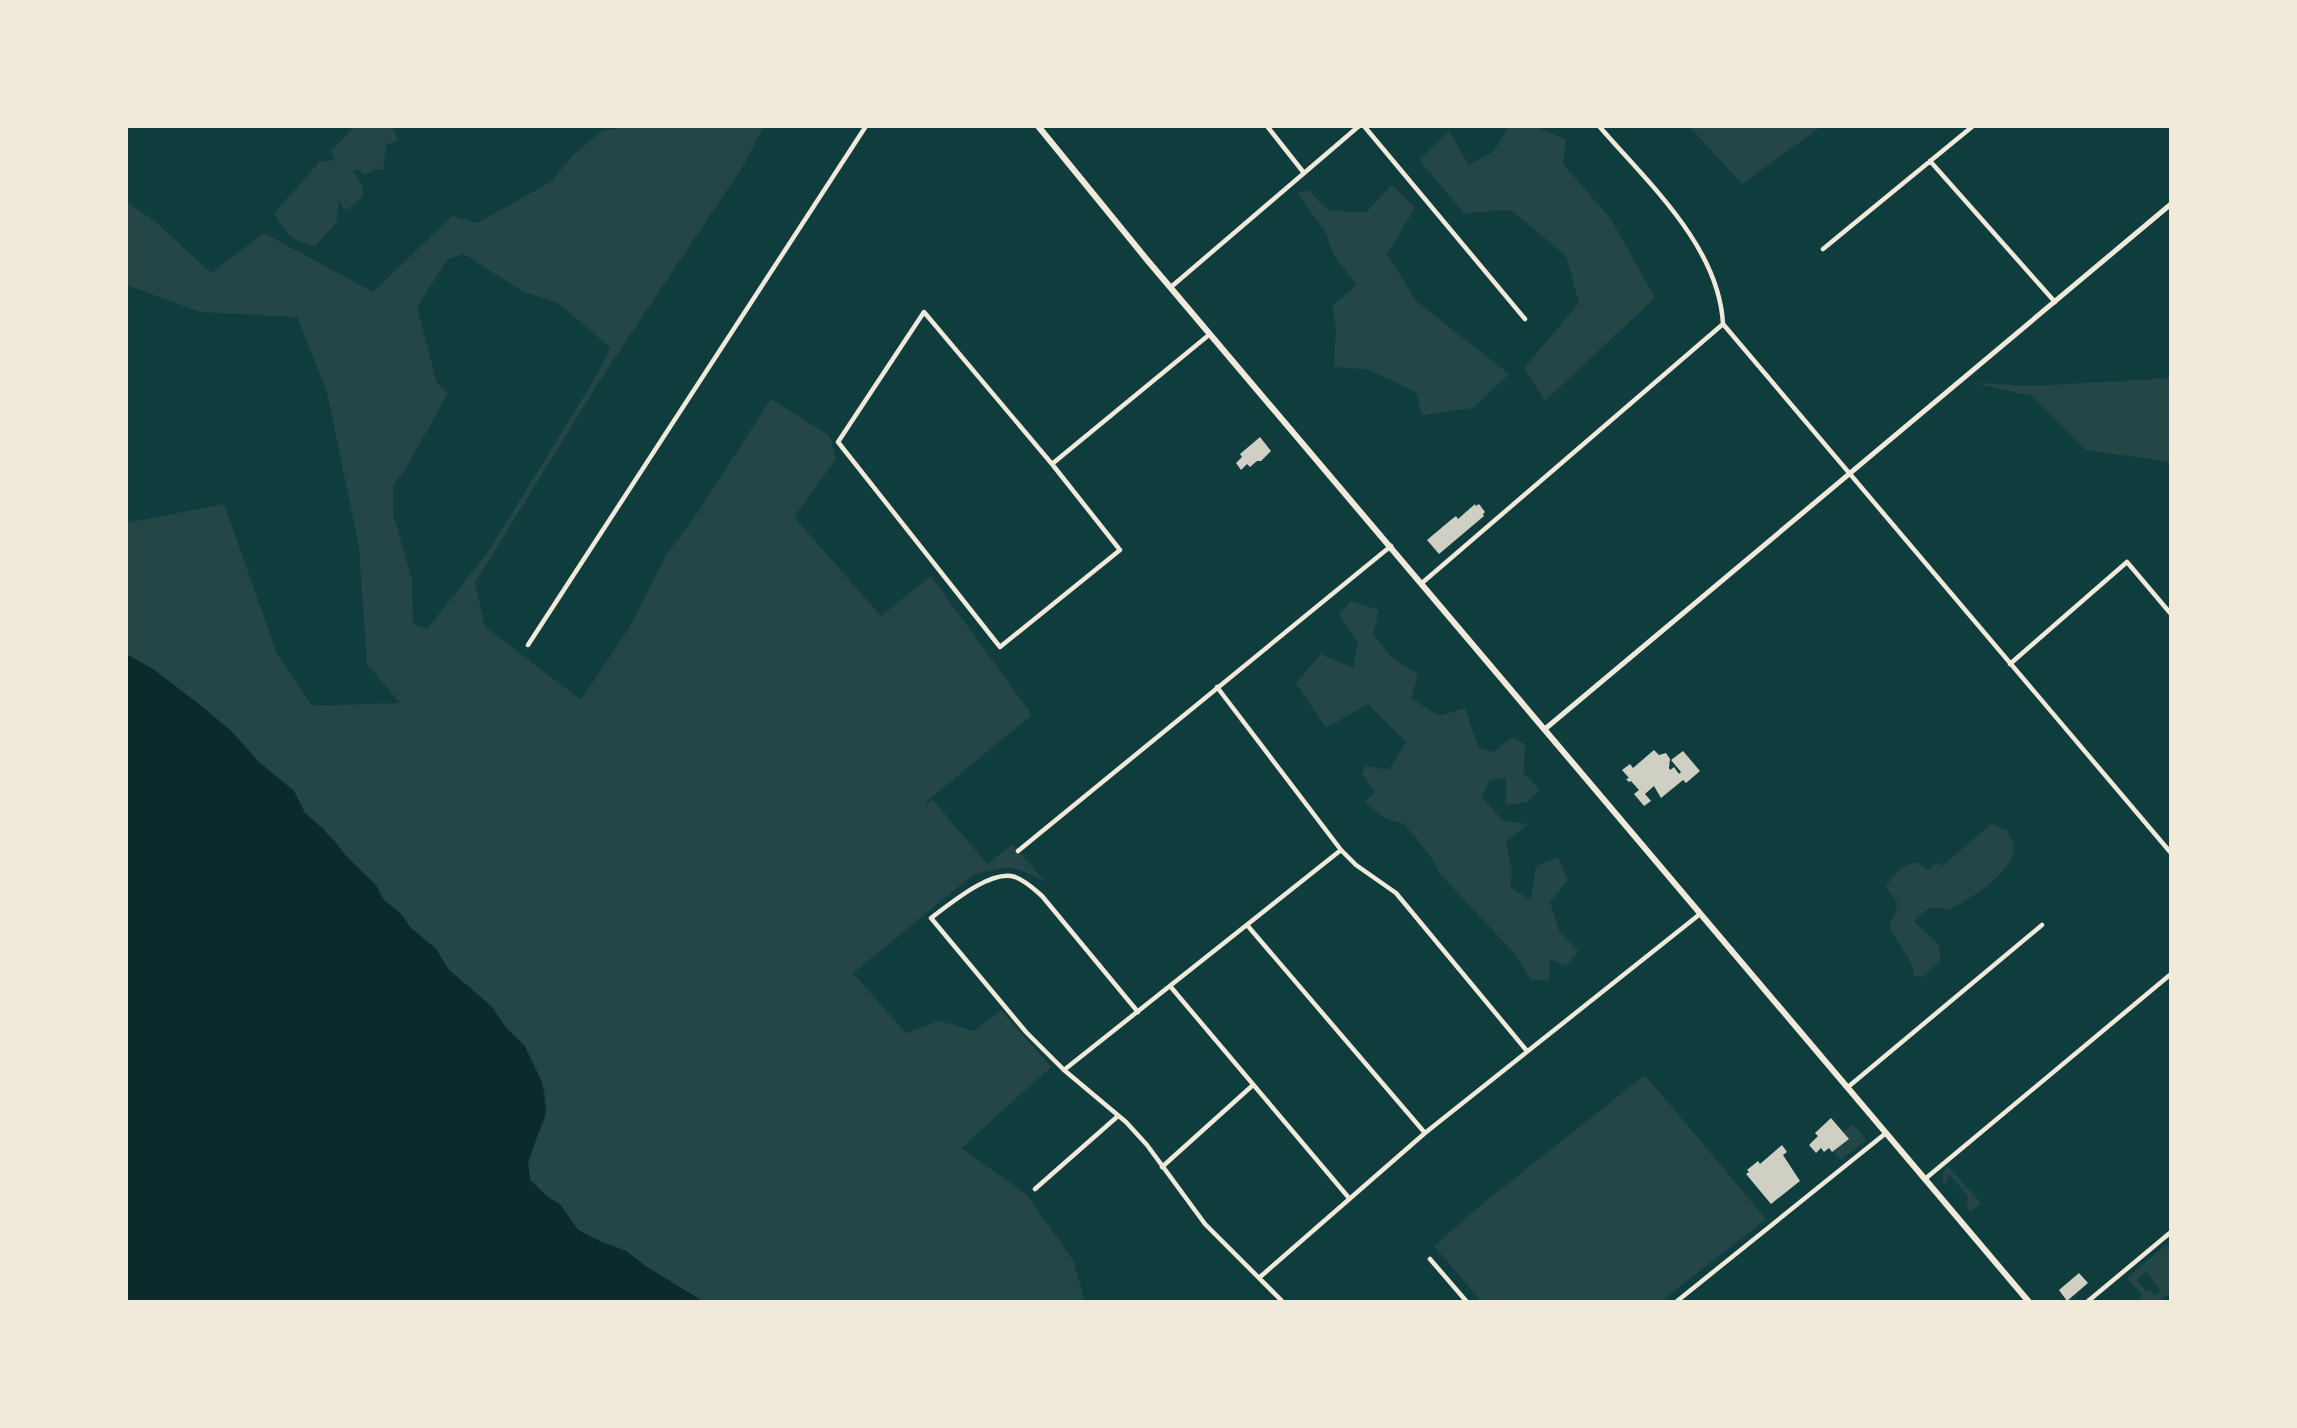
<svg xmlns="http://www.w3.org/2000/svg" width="2297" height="1428" font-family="'PT Sans Narrow',sans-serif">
<rect width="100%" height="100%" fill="#0f3d3e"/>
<path fill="#244646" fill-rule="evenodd" d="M 355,126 L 392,126 L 398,140 L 386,145 L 383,170 L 375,169 L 365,175 L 357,169 L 353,172 L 362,184 L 363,196 L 347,210 L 343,208 L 339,200 L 337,222 L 315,246 C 290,240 288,235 274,214 L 319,162 L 335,160 L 331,151 Z
M 632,126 L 764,126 L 743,166 L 600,380 L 475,583 L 485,627 L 581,700 L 629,628 L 667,554 L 698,512 L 771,399 L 830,436 L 836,459 L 794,517 L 881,616 L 931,576 L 1032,715 L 927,801 L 925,806 L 933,800 L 987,864 L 1013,844 L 1044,881 L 1020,870 L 1009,867 L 974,874 L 853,973 L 906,1033 L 939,1021 L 974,1031 L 1001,1010 L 1051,1067 L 961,1148 L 1027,1195 L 1073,1260 L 1085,1302 L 704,1302 L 647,1267 L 626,1251 L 604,1243 L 578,1230 L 557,1202 L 549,1198 L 530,1180 L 528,1162 L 546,1115 L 545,1091 L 536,1069 L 526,1048 L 505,1026 L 494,1009 L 449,970 L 436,949 L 410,927 L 402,915 L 385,901 L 376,886 L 357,869 L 322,827 L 305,813 L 294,791 L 259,762 L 231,731 L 200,705 L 153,669 L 126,654 L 126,523 L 224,504 L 277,654 L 312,706 L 400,703 L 367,664 L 359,547 L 327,392 L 297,317 L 201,312 L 126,285 L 126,201 L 158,224 L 211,273 L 264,233 L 373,292 L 452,216 L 477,223 L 551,182 L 572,156 L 602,131 ZM 464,254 L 522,291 L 556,302 L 586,326 L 610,348 L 597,375 L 488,552 L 427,629 L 413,624 L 412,579 L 393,515 L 393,486 L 406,468 L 448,393 L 437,383 L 417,307 L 448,259 Z
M 1509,126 L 1535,126 L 1566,140 L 1563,164 L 1611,219 L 1655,298 L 1545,401 L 1524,368 L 1579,303 L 1566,256 L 1511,210 L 1464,213 L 1419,160 L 1449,131 L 1469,165 L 1494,151 Z
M 1689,126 L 1822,126 L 1742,184 Z
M 1392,185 L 1415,208 L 1387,254 L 1416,301 L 1509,374 L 1473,408 L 1422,415 L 1416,392 L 1367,369 L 1334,367 L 1336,327 L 1332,306 L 1357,285 L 1334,256 L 1326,233 L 1297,193 L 1308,190 L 1330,211 L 1366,212 Z
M 2171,378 L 2171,462 L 2086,450 L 2032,396 L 1974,383 L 2034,386 Z
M 1351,601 L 1379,610 L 1373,634 L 1392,658 L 1418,674 L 1411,698 L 1439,716 L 1465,708 L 1478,747 L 1493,752 L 1513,737 L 1525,744 L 1524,773 L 1540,790 L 1527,802 L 1506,805 L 1506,778 L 1489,781 L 1482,797 L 1503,821 L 1528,824 L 1506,842 L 1512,870 L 1510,887 L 1531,900 L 1536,866 L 1558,857 L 1568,880 L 1550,902 L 1559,931 L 1578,951 L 1566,966 L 1550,959 L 1549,980 L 1531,980 L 1515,954 L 1440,874 L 1429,854 L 1404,824 L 1384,818 L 1365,802 L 1375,792 L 1362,774 L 1366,766 L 1389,770 L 1406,742 L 1368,704 L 1326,728 L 1296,683 L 1321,654 L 1353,668 L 1358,643 L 1339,614 Z
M 1991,824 L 2008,831 C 2010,836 2014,843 2014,847 C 2014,872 1970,899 1951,909 C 1928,909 1933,903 1914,921 L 1939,945 L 1941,960 L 1923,977 L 1914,976 L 1912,964 L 1891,931 L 1890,923 L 1896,912 L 1897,901 L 1886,887 C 1894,873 1901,865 1917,862 L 1928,870 L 1938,862 L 1942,866 Z
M 1645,1075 L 1766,1219 L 1660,1302 L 1482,1302 L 1434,1246 L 1487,1200 Z
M 1853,1124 L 1866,1140 L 1841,1160 L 1833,1151 L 1849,1139 L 1843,1132 Z
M 1948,1166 L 1981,1203 L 1971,1212 L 1967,1209 L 1968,1196 L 1949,1174 L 1946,1185 L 1943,1182 L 1943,1172 Z
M 2171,1241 L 2171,1295 L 2169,1294 L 2160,1302 L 2136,1302 L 2142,1295 L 2128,1279 L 2129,1276 ZM 2146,1271 L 2160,1291 L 2155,1295 L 2150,1290 L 2147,1292 L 2137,1280 Z"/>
<path fill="#0a2a2b" d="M 126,654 L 153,669 L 200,705 L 231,731 L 259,762 L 294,791 L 305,813 L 334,840 L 346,856 L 376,885 L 382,898 L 402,915 L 410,927 L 436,949 L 449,970 L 490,1005 L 507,1029 L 524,1045 L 542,1082 L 546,1111 L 528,1162 L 530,1180 L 549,1198 L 560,1204 L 578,1230 L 604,1243 L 626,1251 L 647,1267 L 704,1302 L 126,1302 Z"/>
<path fill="#cfcfc3" d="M 1260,437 L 1271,451 L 1261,461 L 1257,461 L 1250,467 L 1247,464 L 1241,470 L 1236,463 L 1242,457 L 1240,454 Z
M 1475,504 L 1476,506 L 1479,504 L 1485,512 L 1483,514 L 1484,516 L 1439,554 L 1427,540 L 1452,519 L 1456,516 L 1458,519 Z
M 1654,750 L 1659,755 L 1666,753 L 1670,759 L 1669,768 L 1670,770 L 1674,767 L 1679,774 L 1681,772 L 1671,760 L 1683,751 L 1700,771 L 1686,783 L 1683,780 L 1661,798 L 1654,786 L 1645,794 L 1651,801 L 1644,806 L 1634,794 L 1639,790 L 1631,781 L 1629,782 L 1626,779 L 1629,778 L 1622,770 L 1630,764 L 1633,768 Z
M 1831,1118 L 1849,1139 L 1832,1152 L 1829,1148 L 1824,1152 L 1821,1148 L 1816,1153 L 1809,1145 L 1818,1136 L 1815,1133 Z
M 1782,1145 L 1787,1152 L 1783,1155 L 1800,1181 L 1771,1204 L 1746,1174 L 1749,1172 L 1747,1170 L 1758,1161 L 1760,1164 Z
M 2079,1273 L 2088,1283 L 2067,1301 L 2059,1290 Z"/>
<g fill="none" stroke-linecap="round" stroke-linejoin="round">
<path stroke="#f1e9da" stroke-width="4.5" d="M 1267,126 L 1304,173
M 1364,126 L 1525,319
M 1599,126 C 1647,182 1719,246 1723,324
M 1930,161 L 2055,302
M 1823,249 L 1973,126
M 1171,287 L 1359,126
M 924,312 L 1052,464 L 1120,550 L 1000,647 L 838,442 Z
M 1723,324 L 2171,853
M 1052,464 L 1210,334
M 1422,583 L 1723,324
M 528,645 L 866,126
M 2010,664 L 2127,562 L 2171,614
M 1217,687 L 1341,850 L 1356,865 L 1396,893 L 1527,1051
M 1018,851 L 1391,546
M 1247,925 L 1425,1133
M 1170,986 L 1349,1198
M 1138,1012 L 1042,896 C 1034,889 1026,881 1015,877 C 991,869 950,904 931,918 L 1026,1032 L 1064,1070 L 1126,1122 L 1147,1145 L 1205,1224 L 1283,1302
M 1064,1070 L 1341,850
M 1848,1087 L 2042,925
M 1162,1167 L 1253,1085
M 1925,1179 L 2171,974
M 1035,1189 L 1118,1116
M 1430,1259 L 1467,1302
M 1260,1277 L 1425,1133 L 1700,914
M 1676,1302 L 1886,1133
M 2087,1302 L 2171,1232"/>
<path stroke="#f1e9da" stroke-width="5" d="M 1545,729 L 2171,204"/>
<path stroke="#f1e9da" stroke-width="6" d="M 1038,126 L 1148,261 L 2029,1302"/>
</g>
<rect width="2297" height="1428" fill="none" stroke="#f1e9da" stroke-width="256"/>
</svg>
